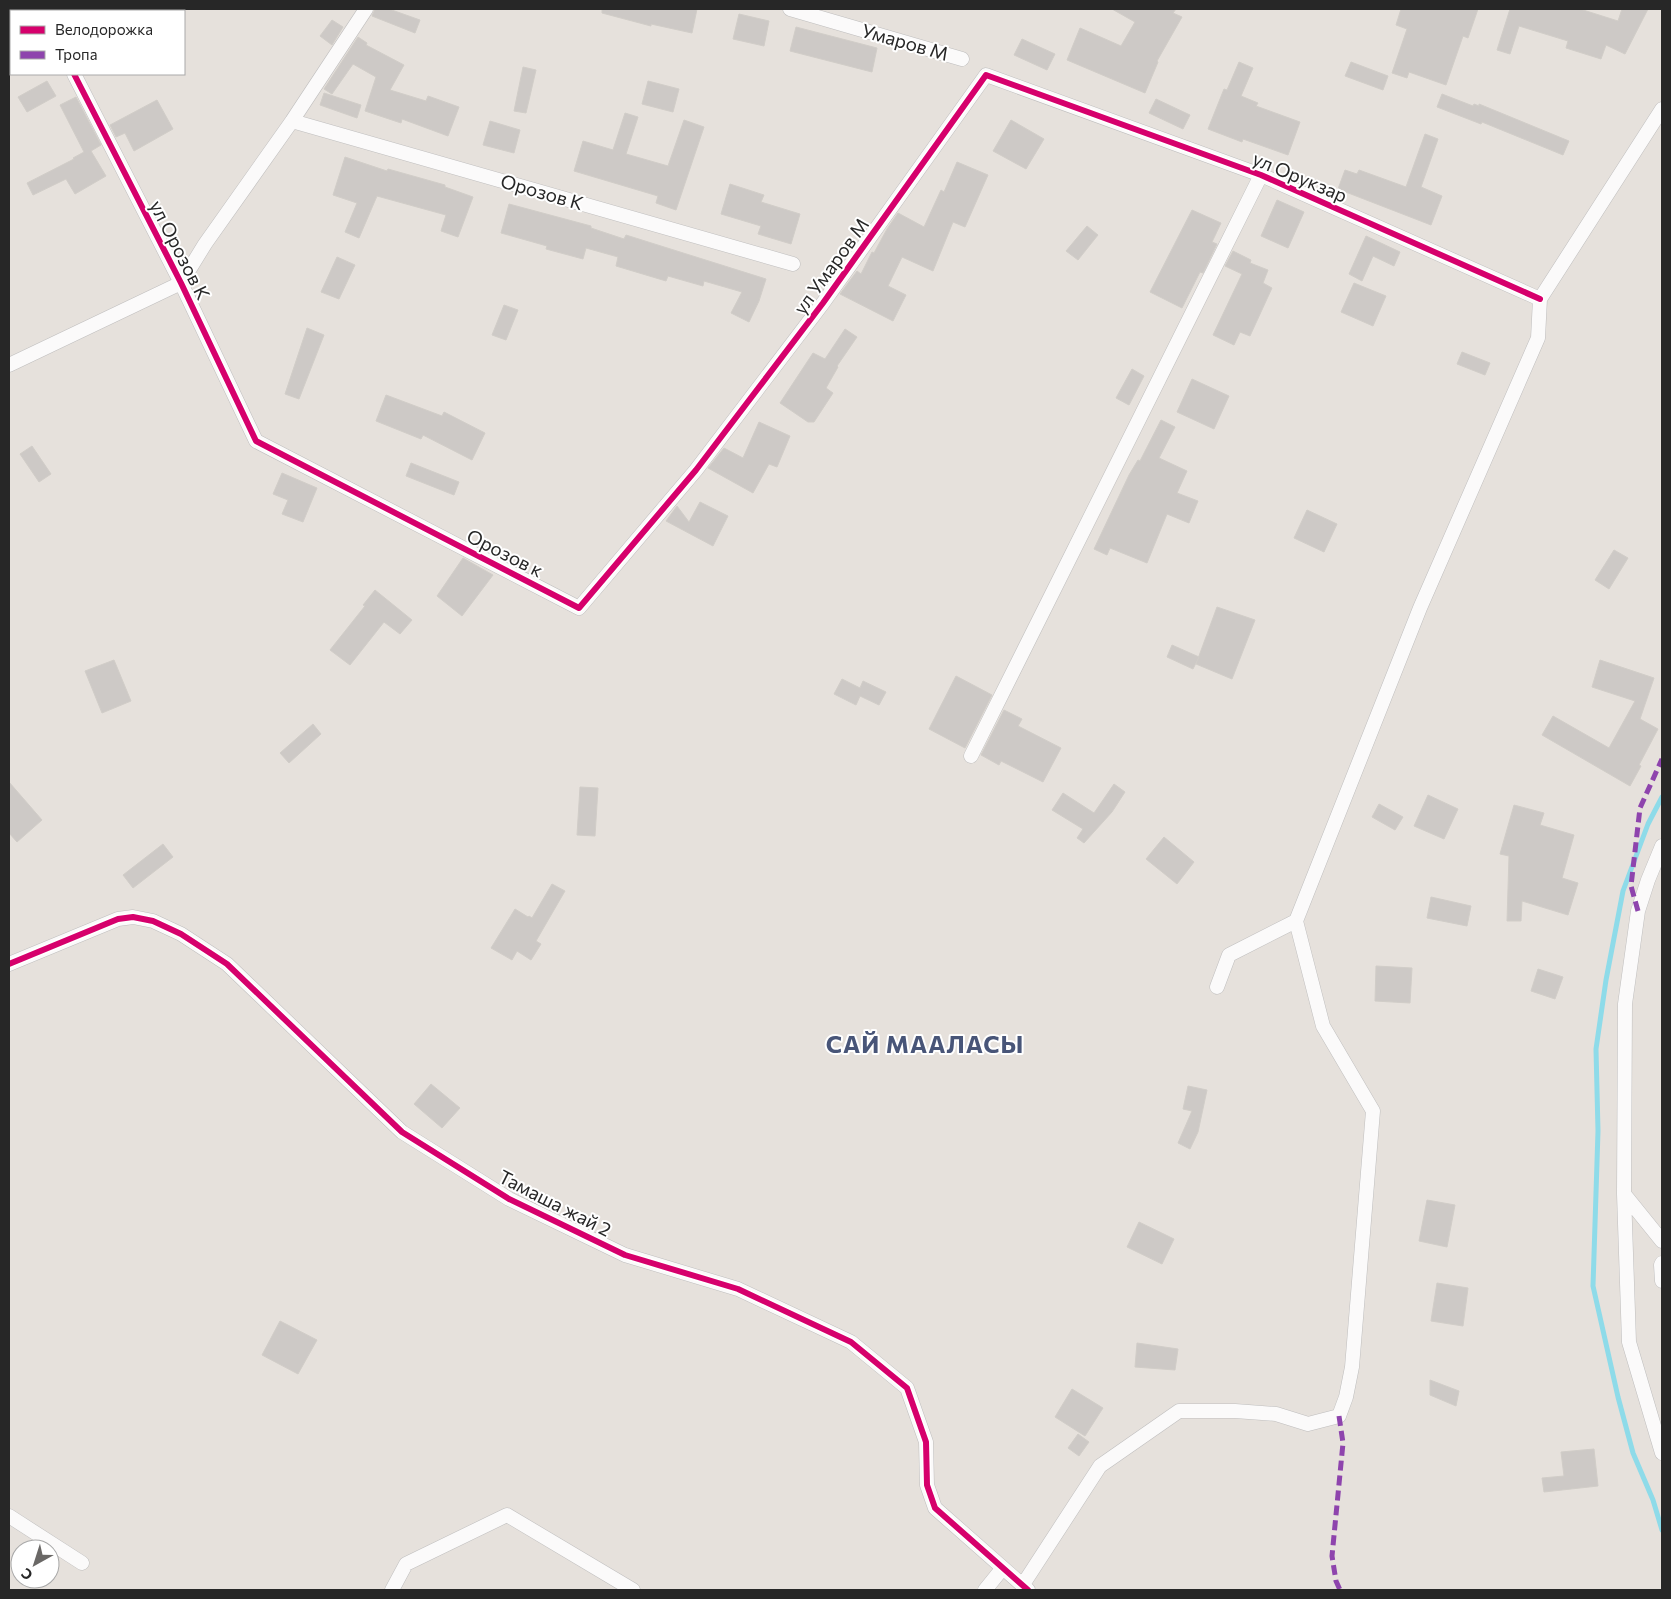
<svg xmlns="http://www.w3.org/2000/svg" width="1671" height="1599" font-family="Commissioner,sans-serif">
<rect width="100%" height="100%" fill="#e6e1dc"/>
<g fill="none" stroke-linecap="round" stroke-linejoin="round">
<path stroke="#8edbe9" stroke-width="5" d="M 1662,797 L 1648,824 L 1623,891 L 1606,980 L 1596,1049 L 1598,1131 L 1593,1286 L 1618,1397 L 1633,1453 L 1653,1500 L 1662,1530"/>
</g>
<path fill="#cdc9c6" stroke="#d1cdc8" d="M 375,9 L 389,9 L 420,20 L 415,33 L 372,16 Z
M 602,9 L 697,9 L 692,33 L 651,24 L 651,26 L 602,13 Z
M 1112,9 L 1176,9 L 1173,13 L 1182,17 L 1157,61 L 1158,62 L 1145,93 L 1067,60 L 1080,28 L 1121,46 L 1135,22 Z
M 1401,9 L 1478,9 L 1468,38 L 1463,36 L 1446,85 L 1409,72 L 1407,78 L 1392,73 L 1407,29 L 1396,25 Z
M 1510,9 L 1580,9 L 1618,21 L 1622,9 L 1648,9 L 1625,54 L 1606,45 L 1601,59 L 1566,48 L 1568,41 L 1519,26 L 1510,54 L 1497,50 Z
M 739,14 L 769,21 L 764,46 L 733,39 Z
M 332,20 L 343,27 L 332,45 L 320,36 Z
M 796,27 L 877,48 L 872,72 L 790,51 Z
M 358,37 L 367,43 L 366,45 L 404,65 L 390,90 L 426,101 L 428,96 L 459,107 L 448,136 L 402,119 L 401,123 L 365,111 L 376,77 L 353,64 L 332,94 L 324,89 Z
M 1022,39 L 1055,54 L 1047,70 L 1014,55 Z
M 1239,62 L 1253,68 L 1241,96 L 1258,103 L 1256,106 L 1300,122 L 1288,155 L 1243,139 L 1242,142 L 1208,129 L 1224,89 L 1227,90 Z
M 1351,62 L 1388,76 L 1383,90 L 1345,76 Z
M 523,67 L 536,70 L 526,113 L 514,111 Z
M 47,81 L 56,96 L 27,112 L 18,97 Z
M 648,81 L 679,89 L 673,112 L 642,104 Z
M 324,93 L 361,105 L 357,118 L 320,105 Z
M 1442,94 L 1473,106 L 1474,104 L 1479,106 L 1479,104 L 1569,141 L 1563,155 L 1482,122 L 1481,124 L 1437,107 Z
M 76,97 L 101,145 L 91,151 L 106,176 L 75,194 L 66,179 L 33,195 L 27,183 L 74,159 L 73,158 L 84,152 L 60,105 Z
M 1156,99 L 1190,115 L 1183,129 L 1149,113 Z
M 157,100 L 173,129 L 134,151 L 125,133 L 116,137 L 110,125 Z
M 625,113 L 638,117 L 626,154 L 668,166 L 684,120 L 704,127 L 676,210 L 656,203 L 658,196 L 574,171 L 583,141 L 613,150 Z
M 1011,120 L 1044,139 L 1026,169 L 993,151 Z
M 490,121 L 520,130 L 514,153 L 483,145 Z
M 1425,134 L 1438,139 L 1421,187 L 1442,196 L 1431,225 L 1338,189 L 1345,170 L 1357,174 L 1359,170 L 1406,187 Z
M 345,157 L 387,171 L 388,169 L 445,185 L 445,187 L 473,197 L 458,237 L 441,231 L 446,215 L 377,196 L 359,238 L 345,232 L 357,203 L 333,195 Z
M 957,162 L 988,175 L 965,227 L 953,222 L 933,271 L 902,257 L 888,286 L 906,295 L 893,321 L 840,294 L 857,271 L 861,274 L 872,252 L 874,253 L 887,229 L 898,213 L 924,227 L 941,190 L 944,192 Z
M 730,184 L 764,195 L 761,202 L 800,214 L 791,244 L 758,234 L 761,226 L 721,214 Z
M 1277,200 L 1304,212 L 1288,248 L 1261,236 Z
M 509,204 L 591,226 L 591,228 L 624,239 L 626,235 L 766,279 L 759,301 L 749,322 L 731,313 L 742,292 L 704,281 L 703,286 L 668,276 L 666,281 L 616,266 L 618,257 L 586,248 L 583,259 L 546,249 L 547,246 L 501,233 Z
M 1192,210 L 1221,223 L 1212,242 L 1217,244 L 1203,273 L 1200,272 L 1182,308 L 1150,292 Z
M 1087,226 L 1098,235 L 1078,260 L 1066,251 Z
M 1366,236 L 1400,252 L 1394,266 L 1373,256 L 1362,281 L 1349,274 Z
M 1233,251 L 1251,260 L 1250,263 L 1268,270 L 1263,283 L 1272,288 L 1250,336 L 1240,332 L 1234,345 L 1213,335 L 1242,274 L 1225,266 Z
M 337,257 L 355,265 L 339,299 L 321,292 Z
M 1354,283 L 1386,296 L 1373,326 L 1341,312 Z
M 504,305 L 518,310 L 506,340 L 492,335 Z
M 307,328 L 324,335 L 299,399 L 285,394 Z
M 845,329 L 857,337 L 837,366 L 838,367 L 826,388 L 833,393 L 814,422 L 808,422 L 780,403 L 813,353 L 825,359 Z
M 1462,352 L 1490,363 L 1485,375 L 1457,364 Z
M 1132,369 L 1144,376 L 1129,405 L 1116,398 Z
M 1192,379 L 1229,396 L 1214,429 L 1177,412 Z
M 386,395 L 442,416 L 444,412 L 485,433 L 472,460 L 423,435 L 421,439 L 376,421 Z
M 1161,420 L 1175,427 L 1159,458 L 1187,471 L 1177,493 L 1198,501 L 1189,523 L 1167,514 L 1147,563 L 1110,548 L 1107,555 L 1094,549 L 1129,475 L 1138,460 L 1140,461 Z
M 759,422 L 790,436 L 777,467 L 769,464 L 753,493 L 708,468 L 724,448 L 743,458 Z
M 32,446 L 51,474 L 39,482 L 20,454 Z
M 411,463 L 459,482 L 454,495 L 406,476 Z
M 282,473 L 317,488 L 303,522 L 282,514 L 288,500 L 273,494 Z
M 700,502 L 728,516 L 713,546 L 666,521 L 677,506 L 689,522 Z
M 1307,510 L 1337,524 L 1324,552 L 1294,538 Z
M 1614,550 L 1628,558 L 1609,589 L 1595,580 Z
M 463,558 L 493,575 L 462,616 L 437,596 Z
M 375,590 L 412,620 L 400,634 L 384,622 L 350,665 L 330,650 L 365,606 L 363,605 Z
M 1217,607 L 1255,620 L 1232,679 L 1196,664 Z
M 1172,645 L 1199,657 L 1193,669 L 1167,657 Z
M 114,660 L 131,701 L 102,713 L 85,671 Z
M 1600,660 L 1654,678 L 1640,719 L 1658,729 L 1639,765 L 1641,766 L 1630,786 L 1542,735 L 1553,716 L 1609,748 L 1635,701 L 1592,687 Z
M 956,676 L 992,695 L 965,748 L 929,729 Z
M 842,679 L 860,688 L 863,681 L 886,692 L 879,705 L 860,696 L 856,705 L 834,694 Z
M 1004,710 L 1022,719 L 1018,726 L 1061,748 L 1043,782 L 1001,761 L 999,765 L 981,755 Z
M 313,724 L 321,734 L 289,763 L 280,753 Z
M 9,782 L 42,820 L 17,842 L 9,833 Z
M 1114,784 L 1125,792 L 1112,812 L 1084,843 L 1077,838 L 1083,829 L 1052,810 L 1063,793 L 1094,813 Z
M 580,787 L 598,788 L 595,836 L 577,835 Z
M 1428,795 L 1458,809 L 1444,839 L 1414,826 Z
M 1379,804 L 1403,817 L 1395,830 L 1372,817 Z
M 1514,805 L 1544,813 L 1540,825 L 1574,835 L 1562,878 L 1578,883 L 1568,915 L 1522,901 L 1521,921 L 1507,921 L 1509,856 L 1500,854 Z
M 1164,837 L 1194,862 L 1177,884 L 1146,859 Z
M 163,844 L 173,857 L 133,888 L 123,875 Z
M 552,884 L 565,891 L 536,941 L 541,944 L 531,960 L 517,951 L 512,960 L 491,948 L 515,909 L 528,917 L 529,916 L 532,918 Z
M 1431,897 L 1471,906 L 1467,926 L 1427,918 Z
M 1376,966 L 1412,968 L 1410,1003 L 1375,1001 Z
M 1538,969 L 1563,977 L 1555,999 L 1531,991 Z
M 431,1084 L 460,1108 L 442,1128 L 414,1104 Z
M 1188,1086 L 1207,1090 L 1198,1132 L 1190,1149 L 1178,1143 L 1192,1111 L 1183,1109 Z
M 1427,1200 L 1455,1205 L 1447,1247 L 1419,1241 Z
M 1139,1222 L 1174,1239 L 1162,1264 L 1127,1247 Z
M 1437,1283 L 1468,1288 L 1463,1326 L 1431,1321 Z
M 280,1321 L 317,1340 L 298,1374 L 262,1355 Z
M 1137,1343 L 1178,1349 L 1175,1370 L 1135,1367 Z
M 1430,1380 L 1459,1391 L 1456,1406 L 1430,1395 Z
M 1072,1389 L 1103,1408 L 1085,1436 L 1055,1417 Z
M 1078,1434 L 1089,1442 L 1079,1456 L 1068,1448 Z
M 1594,1449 L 1598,1486 L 1544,1492 L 1542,1478 L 1564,1476 L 1561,1452 Z"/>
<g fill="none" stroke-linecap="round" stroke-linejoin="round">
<g stroke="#bfbebe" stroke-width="15">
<path id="street" d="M 41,9 L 43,11
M 790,9 L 962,59
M 74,74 L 181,283 L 256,441 L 579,608 L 696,470 L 823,303 L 986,75 L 1261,175 L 1540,299
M 292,121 L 793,264
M 9,365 L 181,283 L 205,244 L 292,121 L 366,9
M 971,756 L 1261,175
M 1662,846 L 1648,880 L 1638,911 L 1625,1004 L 1624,1194 L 1629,1342 L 1662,1453
M 9,964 L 118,919 L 133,917 L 153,921 L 181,934 L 227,964 L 402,1132 L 509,1199 L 625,1255 L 738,1289 L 851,1342 L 907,1388 L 926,1442 L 927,1485 L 935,1508 L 1028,1590
M 1217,987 L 1229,955 L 1296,921 L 1420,608 L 1538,338 L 1540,299 L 1662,109
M 1624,1194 L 1662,1241
M 1662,1263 L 1661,1265 L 1662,1281
M 9,1516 L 82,1563
M 1022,1586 L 1100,1466 L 1179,1411 L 1235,1411 L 1276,1414 L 1308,1424 L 1339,1416 L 1346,1397 L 1352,1367 L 1373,1111 L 1323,1026 L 1296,921
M 392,1590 L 406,1564 L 507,1515 L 633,1590
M 985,1590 L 1002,1569"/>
</g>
<use href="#street" stroke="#fbfafa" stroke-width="14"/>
<path stroke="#8e44ad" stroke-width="5" stroke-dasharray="10 5" stroke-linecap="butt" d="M 1638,911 L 1631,886 L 1640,808 L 1662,759
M 1339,1416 L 1343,1443 L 1332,1556 L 1336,1581 L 1340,1590"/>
<g stroke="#fff" stroke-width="9">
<path id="cycleway" d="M 74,74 L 181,283 L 256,441 L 579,608 L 696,470 L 823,303 L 986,75 L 1261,175 L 1540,299
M 9,964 L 118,919 L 133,917 L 153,921 L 181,934 L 227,964 L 402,1132 L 509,1199 L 625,1255 L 738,1289 L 851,1342 L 907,1388 L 926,1442 L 927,1485 L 935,1508 L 1028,1590"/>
</g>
<use href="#cycleway" stroke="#d6006c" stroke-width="6"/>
</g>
<g text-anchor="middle" stroke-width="4" stroke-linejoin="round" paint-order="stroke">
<g font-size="19" fill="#272727" stroke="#fff">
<text transform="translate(905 42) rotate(16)" y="7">Умаров М</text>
<text transform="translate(1300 177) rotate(23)" y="7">ул Орукзар</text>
<text transform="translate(542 192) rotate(16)" y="7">Орозов К</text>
<text transform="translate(180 250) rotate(63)" y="7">ул Орозов К</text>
<text transform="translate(831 266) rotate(-54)" y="7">ул Умаров М</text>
<text transform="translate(505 553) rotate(27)" y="7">Орозов к</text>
<text transform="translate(555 1203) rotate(27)" y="7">Тамаша жай 2</text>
</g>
<g font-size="24" font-weight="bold" letter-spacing="1" fill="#485578" stroke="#fff">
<text x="925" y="1053">САЙ МААЛАСЫ</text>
</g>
</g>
<rect width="1671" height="1599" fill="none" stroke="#272727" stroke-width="20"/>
<rect x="10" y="10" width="175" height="65" fill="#ffffff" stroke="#a9a9a9"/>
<rect x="20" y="26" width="25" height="8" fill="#d6006c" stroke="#a9a9a9"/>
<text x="55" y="35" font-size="15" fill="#272727">Велодорожка</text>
<rect x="20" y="51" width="25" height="8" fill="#8e44ad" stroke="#a9a9a9"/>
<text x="55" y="60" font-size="15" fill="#272727">Тропа</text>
<g transform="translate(35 1564) rotate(219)"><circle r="24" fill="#ffffff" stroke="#a9a9a9"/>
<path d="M0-4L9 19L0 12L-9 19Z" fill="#6a6866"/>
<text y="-8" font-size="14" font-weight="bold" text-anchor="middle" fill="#272727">С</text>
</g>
</svg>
